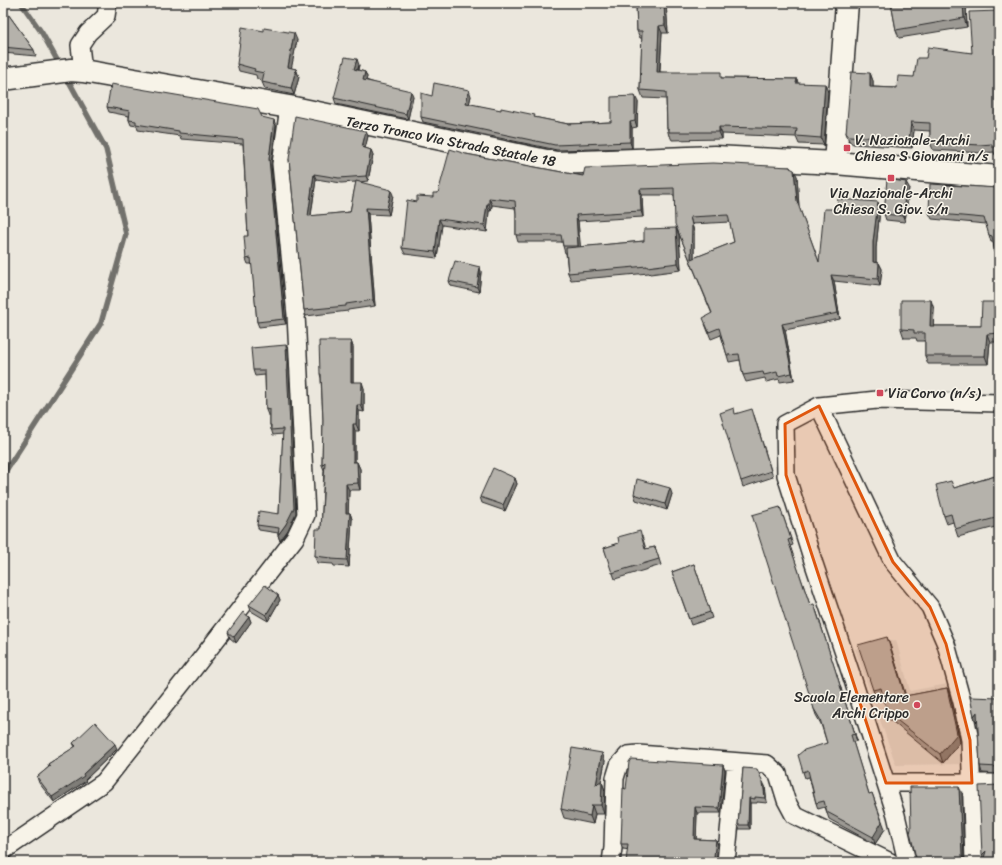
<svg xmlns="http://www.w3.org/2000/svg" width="1002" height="865" font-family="Sriracha,sans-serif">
<rect width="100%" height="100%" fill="#ebe7dd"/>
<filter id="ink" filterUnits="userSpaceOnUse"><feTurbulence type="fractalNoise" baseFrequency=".025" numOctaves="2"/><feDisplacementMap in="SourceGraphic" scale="8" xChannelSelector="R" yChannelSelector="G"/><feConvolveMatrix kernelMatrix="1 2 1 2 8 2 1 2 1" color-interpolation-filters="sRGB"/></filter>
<g filter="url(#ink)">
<path fill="#dbd7ce" d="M 896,640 L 910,691 L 953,683 L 962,719 L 965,764 L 896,765 L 855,649 Z"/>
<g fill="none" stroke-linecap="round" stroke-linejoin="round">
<path stroke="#72716c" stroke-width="5.5" d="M 21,3 L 42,33 L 61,67
M 3,475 L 101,323 L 126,234 L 106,149 L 66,76"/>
<g stroke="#2b2b2b" stroke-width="20">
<path id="street" d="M 83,71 L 80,45 L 88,33 L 106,16 L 108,3
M 819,406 L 893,562 L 930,607 L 946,644 L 962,702 L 970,740 L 974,862
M 886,783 L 999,783
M 3,851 L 104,782 L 184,681 L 295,538 L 306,515 L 296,315 L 281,164 L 289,107
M 611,862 L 613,848 L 615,778 L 619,765 L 628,755 L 638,754 L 767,764 L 778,774 L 786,800 L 794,815 L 890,862
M 726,862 L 736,762
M 907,862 L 896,815 L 851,674 L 814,564 L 786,475 L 785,424 L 819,406 L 877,400 L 999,403"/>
</g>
<g stroke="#2b2b2b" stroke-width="25">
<path id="secondary" d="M 835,163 L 847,3"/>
</g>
<g stroke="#2b2b2b" stroke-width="25">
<path id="primary" d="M 3,79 L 71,70 L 83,71 L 289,107 L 556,163 L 715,157 L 835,163 L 999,177"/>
</g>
<use href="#street" stroke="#f7f3e8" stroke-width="17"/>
<use href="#secondary" stroke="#f7f3e8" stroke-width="22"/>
<use href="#primary" stroke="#f7f3e8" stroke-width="22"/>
</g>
<path fill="#9c9993" stroke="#2b2b2b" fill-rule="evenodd" d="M 636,3 L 666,3 L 668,33 L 662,33 L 660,72 L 723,78 L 797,79 L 798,83 L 828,92 L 824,145 L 799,144 L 796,137 L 722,134 L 722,139 L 672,140 L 670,136 L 669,136 L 667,128 L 666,99 L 643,98 L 640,90 L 642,38 L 640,38 L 637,31 Z
M 891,3 L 966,3 L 967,27 L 899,38 L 896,30 Z
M 3,7 L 34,50 L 36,56 L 3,53 Z
M 999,11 L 999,155 L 995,155 L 994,152 L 983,153 L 933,150 L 930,142 L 930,131 L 914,130 L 912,148 L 853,144 L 849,141 L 846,133 L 870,73 L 873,81 L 873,87 L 897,88 L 914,77 L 926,58 L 972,53 Z
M 297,40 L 291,68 L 296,69 L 299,77 L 294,95 L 265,89 L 262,82 L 263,80 L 257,79 L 256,75 L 239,71 L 237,64 Z
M 359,65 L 358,70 L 365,72 L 367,77 L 366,80 L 413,96 L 408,119 L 336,104 L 334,98 Z
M 432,96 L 471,96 L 469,104 L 568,124 L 611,122 L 638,102 L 637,127 L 632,128 L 632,148 L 557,150 L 423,122 L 421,117 Z
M 107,107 L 262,117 L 276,126 L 271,165 L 286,324 L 259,327 L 257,322 L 252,264 L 248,264 L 246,259 L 248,236 L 243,144 L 181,139 L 180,136 L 138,130 L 137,126 L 131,125 L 129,120 L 129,116 L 109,112 Z
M 368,136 L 365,148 L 371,150 L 373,155 L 368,181 L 360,182 L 393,195 L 389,215 L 368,214 L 375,306 L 348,310 L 348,311 L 306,316 L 304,310 L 289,159 ZM 316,179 L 341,183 L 356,182 L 350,212 L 311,216 Z
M 466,154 L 583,176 L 790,167 L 791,169 L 797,176 L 799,207 L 819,262 L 880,209 L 876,248 L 876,262 L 879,263 L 882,269 L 880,286 L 834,281 L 840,319 L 785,330 L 794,380 L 780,382 L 779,379 L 766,382 L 765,378 L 746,382 L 743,375 L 740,360 L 729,362 L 721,335 L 711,339 L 705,324 L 712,314 L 678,231 L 674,195 L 642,195 L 643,217 L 578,221 L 580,247 L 644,241 L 679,235 L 681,270 L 650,274 L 649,273 L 571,280 L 568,273 L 566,253 L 565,253 L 563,246 L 562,242 L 518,242 L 516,235 L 516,213 L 515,208 L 492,205 L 491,211 L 489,211 L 487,232 L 442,225 L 437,258 L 405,254 L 402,248 L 417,202 L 433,197 L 438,193 ZM 730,222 L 734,242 L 694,258 L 694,232 L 692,224 Z
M 909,187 L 905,222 L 886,220 L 884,214 Z
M 999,188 L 999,268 L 997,262 L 993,242 L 991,242 L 986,224 L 932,219 L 929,213 Z
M 480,267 L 481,272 L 479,292 L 451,286 L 449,281 Z
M 999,302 L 999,342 L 990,342 L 988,364 L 928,364 L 925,356 L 925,341 L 917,341 L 916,338 L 904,338 L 901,329 L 934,309 L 933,326 L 981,326 Z
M 351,341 L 353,347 L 353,382 L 364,388 L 364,412 L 359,411 L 359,431 L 355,431 L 355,462 L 357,462 L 360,469 L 360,490 L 349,490 L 348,513 L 350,513 L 352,519 L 349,567 L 334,566 L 333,564 L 317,563 L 315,556 L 321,529 L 324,470 L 322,465 L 323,420 L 321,378 L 320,374 Z
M 288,350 L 296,513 L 288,530 L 280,541 L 278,535 L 278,533 L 259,530 L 257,525 L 279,514 L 283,434 L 273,435 L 270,425 L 270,415 L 268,415 L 266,410 L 265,375 L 255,376 L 253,370 Z
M 736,414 L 754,415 L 773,477 L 743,487 L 741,481 Z
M 999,475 L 999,526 L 958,537 L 953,522 L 947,524 L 944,516 L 954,488 Z
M 515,478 L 517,484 L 505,511 L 482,503 L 480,497 Z
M 634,494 L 672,494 L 667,510 L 636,500 Z
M 780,507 L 793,545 L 790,546 L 810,605 L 837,676 L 857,741 L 853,742 L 869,794 L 885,829 L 875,844 L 829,819 L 825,807 L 818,809 L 816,803 L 809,777 L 805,778 L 803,772 L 827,743 L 821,724 L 816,715 L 814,709 Z
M 642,536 L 646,549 L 655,547 L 661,565 L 615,579 L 604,548 Z
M 694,564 L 712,618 L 691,625 L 672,572 Z
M 278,595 L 280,600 L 268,621 L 251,611 L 249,605 Z
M 249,617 L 251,622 L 236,643 L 230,638 L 228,632 Z
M 890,645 L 906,696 L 947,688 L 950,696 L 960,742 L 943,763 L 888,718 L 884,710 L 886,707 L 883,697 L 876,699 L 873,690 Z
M 999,698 L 999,774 L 982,773 L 980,766 L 978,721 L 976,722 L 974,716 Z
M 73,743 L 117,749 L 85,780 L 86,781 L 54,802 L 39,783 L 37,777 L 49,767 L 48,764 L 75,747 Z
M 602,753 L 605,761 L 601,782 L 602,782 L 605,791 L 604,814 L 595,814 L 593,824 L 564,818 L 561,809 Z
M 723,765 L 725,771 L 721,813 L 697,813 L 696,839 L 716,840 L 718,845 L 716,862 L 623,849 L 621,844 L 626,789 Z
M 743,768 L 765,786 L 767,803 L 757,802 L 757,803 L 750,803 L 750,829 L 739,829 L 738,825 Z"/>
<path fill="#7f7d78" stroke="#2b2b2b" d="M 664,3 L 666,3 L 668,33 L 665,25 Z
M 963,3 L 966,3 L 967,27 L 964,18 Z
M 659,26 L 662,33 L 659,79 L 657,72 Z
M 294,33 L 297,40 L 290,75 L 288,67 Z
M 357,59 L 359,65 L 356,75 L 354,69 Z
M 296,69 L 299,77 L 294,95 L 291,88 Z
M 365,72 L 367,77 L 365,85 L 363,80 Z
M 870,73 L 873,81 L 873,96 L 870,87 Z
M 825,84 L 828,92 L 824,145 L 821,138 Z
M 469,90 L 471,96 L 468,109 L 466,103 Z
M 411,91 L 413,96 L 408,119 L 406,114 Z
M 635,96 L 638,102 L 637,127 L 635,121 Z
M 274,120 L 276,126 L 271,165 L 286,324 L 284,319 L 269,159 Z
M 630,122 L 632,128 L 632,148 L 630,142 Z
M 911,122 L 914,130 L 912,148 L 909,140 Z
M 719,127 L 722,134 L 722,139 L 719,132 Z
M 366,131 L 368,136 L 364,153 L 362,147 Z
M 371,150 L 373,155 L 368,181 L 366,176 Z
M 794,170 L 797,176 L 799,207 L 797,201 Z
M 314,174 L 316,179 L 310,221 L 308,216 Z
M 906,182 L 909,187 L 905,222 L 903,216 Z
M 640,189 L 642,195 L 643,217 L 641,211 Z
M 391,190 L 393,195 L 389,215 L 387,209 Z
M 489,198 L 492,205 L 491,211 L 489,204 Z
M 878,202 L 880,209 L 876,248 L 876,269 L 873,262 L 873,242 Z
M 487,204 L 489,211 L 487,232 L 484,225 Z
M 366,208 L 368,214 L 375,306 L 373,300 Z
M 576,215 L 578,221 L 581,252 L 578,246 Z
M 690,217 L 694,232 L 694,265 L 691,259 Z
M 439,219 L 442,225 L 437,258 L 435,252 Z
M 676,228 L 679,235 L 681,270 L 678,263 Z
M 879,263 L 882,269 L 880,286 L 878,279 Z
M 480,267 L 481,272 L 479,292 L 477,287 Z
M 831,275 L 834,281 L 840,319 L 838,313 Z
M 931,300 L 934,309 L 933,334 L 930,326 Z
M 782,324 L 785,330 L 794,380 L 792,373 Z
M 987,334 L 990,342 L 988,364 L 985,356 Z
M 351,341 L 353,347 L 353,388 L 351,382 Z
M 286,345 L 288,350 L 296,513 L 288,530 L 280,541 L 278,535 L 286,524 Z
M 362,382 L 364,388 L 364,412 L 361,405 Z
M 357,405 L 359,411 L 359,431 L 356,424 Z
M 353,424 L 355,431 L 355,469 L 353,462 Z
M 357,462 L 360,469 L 360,490 L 358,483 Z
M 515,478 L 517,484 L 505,511 L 503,505 Z
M 346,484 L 349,490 L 348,519 L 346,513 Z
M 670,488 L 672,494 L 667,510 L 665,504 Z
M 350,513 L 352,519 L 349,567 L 347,560 Z
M 278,595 L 280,600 L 268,621 L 266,615 Z
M 816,610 L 837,676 L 857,741 L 855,734 Z
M 249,617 L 251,622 L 236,643 L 234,637 Z
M 887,637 L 890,645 L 908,704 L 905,696 Z
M 947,688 L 950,696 L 960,742 L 943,763 L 940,754 Z
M 977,712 L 980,718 L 976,722 L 974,716 Z
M 115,744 L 117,749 L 85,780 L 86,781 L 54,802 L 52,797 L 83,774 Z
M 602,753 L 605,761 L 599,793 L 596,785 Z
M 723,765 L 725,771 L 721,813 L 719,808 Z
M 602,782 L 605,791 L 604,814 L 601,805 Z
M 763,782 L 765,786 L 767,803 L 765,798 Z
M 959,787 L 962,793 L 964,862 L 962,856 Z
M 872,793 L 885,829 L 875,844 L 873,837 Z
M 749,798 L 750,803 L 750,829 L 748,825 Z
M 592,805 L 595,814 L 593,824 L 590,816 Z
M 695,807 L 697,813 L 696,845 L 694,839 Z
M 716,840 L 718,845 L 716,862 L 715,862 L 714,856 Z
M 986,851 L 984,862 L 982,855 Z"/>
<path fill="#b5b2ab" stroke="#2b2b2b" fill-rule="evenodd" d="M 636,3 L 664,3 L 665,25 L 659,26 L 657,72 L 721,72 L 721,78 L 797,79 L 796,83 L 825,84 L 821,138 L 796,136 L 797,129 L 719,127 L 719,132 L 669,132 L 669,129 L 667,128 L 666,92 L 640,90 L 642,31 L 637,31 Z
M 891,3 L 963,3 L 964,18 L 896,30 Z
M 3,7 L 34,50 L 3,47 Z
M 999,11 L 999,147 L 992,147 L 992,144 L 980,145 L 930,142 L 930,123 L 911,122 L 909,140 L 850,136 L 846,133 L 851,72 L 870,73 L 870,87 L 897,88 L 898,76 L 914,77 L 917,58 L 926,58 L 928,47 L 972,53 L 969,12 Z
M 242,27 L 264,31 L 264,28 L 294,33 L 288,67 L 296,69 L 291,88 L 262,82 L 264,73 L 254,71 L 255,69 L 237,64 Z
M 345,57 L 357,59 L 354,69 L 365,72 L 363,80 L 411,91 L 406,114 L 334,98 Z
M 434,83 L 469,90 L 466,103 L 501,110 L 501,108 L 535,115 L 534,117 L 568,124 L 611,122 L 611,97 L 635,96 L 635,121 L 630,122 L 630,142 L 555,145 L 421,117 L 421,93 L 432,96 Z
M 111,84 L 258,109 L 262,117 L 274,120 L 269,159 L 284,319 L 257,322 L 251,258 L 246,259 L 244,236 L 248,236 L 243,139 L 179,133 L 179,131 L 136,124 L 136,121 L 129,120 L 130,111 L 107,107 Z
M 295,116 L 366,131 L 362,147 L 371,150 L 366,176 L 339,178 L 314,174 L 308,216 L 350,212 L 356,181 L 391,190 L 387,209 L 366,208 L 373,300 L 346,304 L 346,306 L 304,310 L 289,159 Z
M 450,149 L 466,154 L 583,176 L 585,168 L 713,163 L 790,167 L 790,168 L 794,170 L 797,201 L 819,262 L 824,209 L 836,209 L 838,199 L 878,202 L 873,242 L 873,262 L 879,263 L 878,279 L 831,275 L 838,313 L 782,324 L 792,373 L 778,376 L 777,372 L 764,375 L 763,372 L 743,375 L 739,354 L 727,355 L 719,328 L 709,332 L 703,318 L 712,313 L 675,224 L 674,188 L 640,189 L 641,211 L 576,215 L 578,246 L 563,246 L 561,235 L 516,235 L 516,213 L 515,201 L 489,198 L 489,204 L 487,204 L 484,225 L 439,219 L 435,252 L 402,248 L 407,200 L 417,202 L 417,196 L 433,197 L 433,193 L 438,193 ZM 728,215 L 734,242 L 691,259 L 692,225 L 690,217 Z
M 887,179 L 906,182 L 903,216 L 884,214 Z
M 930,184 L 999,188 L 999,261 L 997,262 L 992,236 L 989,235 L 984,218 L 929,213 Z
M 676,228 L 678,263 L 647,267 L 647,266 L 568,273 L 566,248 L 644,241 L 644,229 Z
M 455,261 L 480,267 L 477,287 L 449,281 Z
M 901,300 L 931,300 L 930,326 L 981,326 L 982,302 L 999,302 L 999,333 L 987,334 L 985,356 L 925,356 L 925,333 L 914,333 L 914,330 L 901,329 Z
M 319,341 L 351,341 L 351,382 L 362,382 L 361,405 L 357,405 L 356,424 L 353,424 L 353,462 L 357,462 L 358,483 L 346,484 L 346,513 L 350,513 L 347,560 L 331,559 L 331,558 L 315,556 L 316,529 L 321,529 L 325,462 L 322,465 L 323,420 L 321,374 L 320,374 Z
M 286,345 L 294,508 L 286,524 L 278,535 L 279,528 L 257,525 L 259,511 L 279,514 L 283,429 L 271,430 L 271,425 L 270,425 L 270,409 L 266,410 L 265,370 L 253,370 L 251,348 Z
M 734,408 L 735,414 L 752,409 L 771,471 L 741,481 L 720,413 Z
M 493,468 L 515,478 L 503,505 L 480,497 Z
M 999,475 L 999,517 L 955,529 L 951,514 L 944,516 L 936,485 L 951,481 L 954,488 Z
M 637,479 L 670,488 L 665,504 L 634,494 Z
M 780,507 L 791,539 L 788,540 L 810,605 L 814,604 L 835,669 L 855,734 L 851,735 L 869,794 L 872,793 L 882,822 L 873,837 L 827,812 L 824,801 L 816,803 L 808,770 L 803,772 L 798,755 L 804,750 L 827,743 L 820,719 L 814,709 L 752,515 Z
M 640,531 L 645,549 L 655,547 L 659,559 L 612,573 L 604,548 L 619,543 L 618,537 Z
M 694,564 L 710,612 L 689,619 L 672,572 Z
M 265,585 L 278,595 L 266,615 L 249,605 Z
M 243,612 L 249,617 L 234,637 L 228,632 Z
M 887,637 L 905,696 L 947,688 L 957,734 L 940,754 L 884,710 L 886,707 L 881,688 L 873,690 L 858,645 Z
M 970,697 L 999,698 L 999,767 L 980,766 L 977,712 L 974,716 Z
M 95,722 L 115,744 L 83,774 L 84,776 L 52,797 L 37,777 L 50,766 L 48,764 L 76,746 L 73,743 Z
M 572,748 L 602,753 L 596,785 L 599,782 L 602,782 L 601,805 L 592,805 L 590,816 L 561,809 Z
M 631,759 L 723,765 L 719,808 L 695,807 L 694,839 L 716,840 L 714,856 L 716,862 L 626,862 L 628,844 L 621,844 L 623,788 L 626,789 L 629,762 Z
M 743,768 L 757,769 L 763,782 L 765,798 L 755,797 L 755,799 L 749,798 L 748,825 L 738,825 Z
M 999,785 L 999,862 L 983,862 L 986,851 L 982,855 L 979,786 Z
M 910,787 L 959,787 L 962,856 L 964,862 L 917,862 L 910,833 L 911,829 Z"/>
</g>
<path fill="#df570e" fill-opacity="0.2" stroke="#df570e" stroke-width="3" stroke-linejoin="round" d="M 819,406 L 893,562 L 930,607 L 946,644 L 970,740 L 972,783 L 886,783 L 786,475 L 785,424 Z"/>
<g fill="#d1495b" stroke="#f7f3e8" stroke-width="1.5">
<rect x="843" y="144" width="8" height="8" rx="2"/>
<rect x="887" y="174" width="8" height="8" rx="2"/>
<rect x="876" y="389" width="8" height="8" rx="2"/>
<circle cx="917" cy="705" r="4"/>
</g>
<g text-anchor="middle" stroke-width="3" stroke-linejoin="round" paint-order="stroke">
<g font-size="14" fill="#2b2b2b" stroke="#f7f3e8" text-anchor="start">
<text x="855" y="145">V. Nazionale-Archi<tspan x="855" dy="16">Chiesa S Giovanni n/s</tspan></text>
<text x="891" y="198" text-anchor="middle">Via Nazionale-Archi<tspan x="891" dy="16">Chiesa S. Giov. s/n</tspan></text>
<text x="888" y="398">Via Corvo (n/s)</text>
<text x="909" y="702" text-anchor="end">Scuola Elementare<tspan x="909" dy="16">Archi Crippo</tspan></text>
</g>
<g font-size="14" fill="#2b2b2b" stroke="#f7f3e8">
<text transform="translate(451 141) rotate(11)" y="5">Terzo Tronco Via Strada Statale 18</text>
</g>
</g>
<rect width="1002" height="865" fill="none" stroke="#f7f3e8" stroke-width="16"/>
<rect x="8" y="8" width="986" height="849" fill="none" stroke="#2b2b2b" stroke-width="1.5" filter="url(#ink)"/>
</svg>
